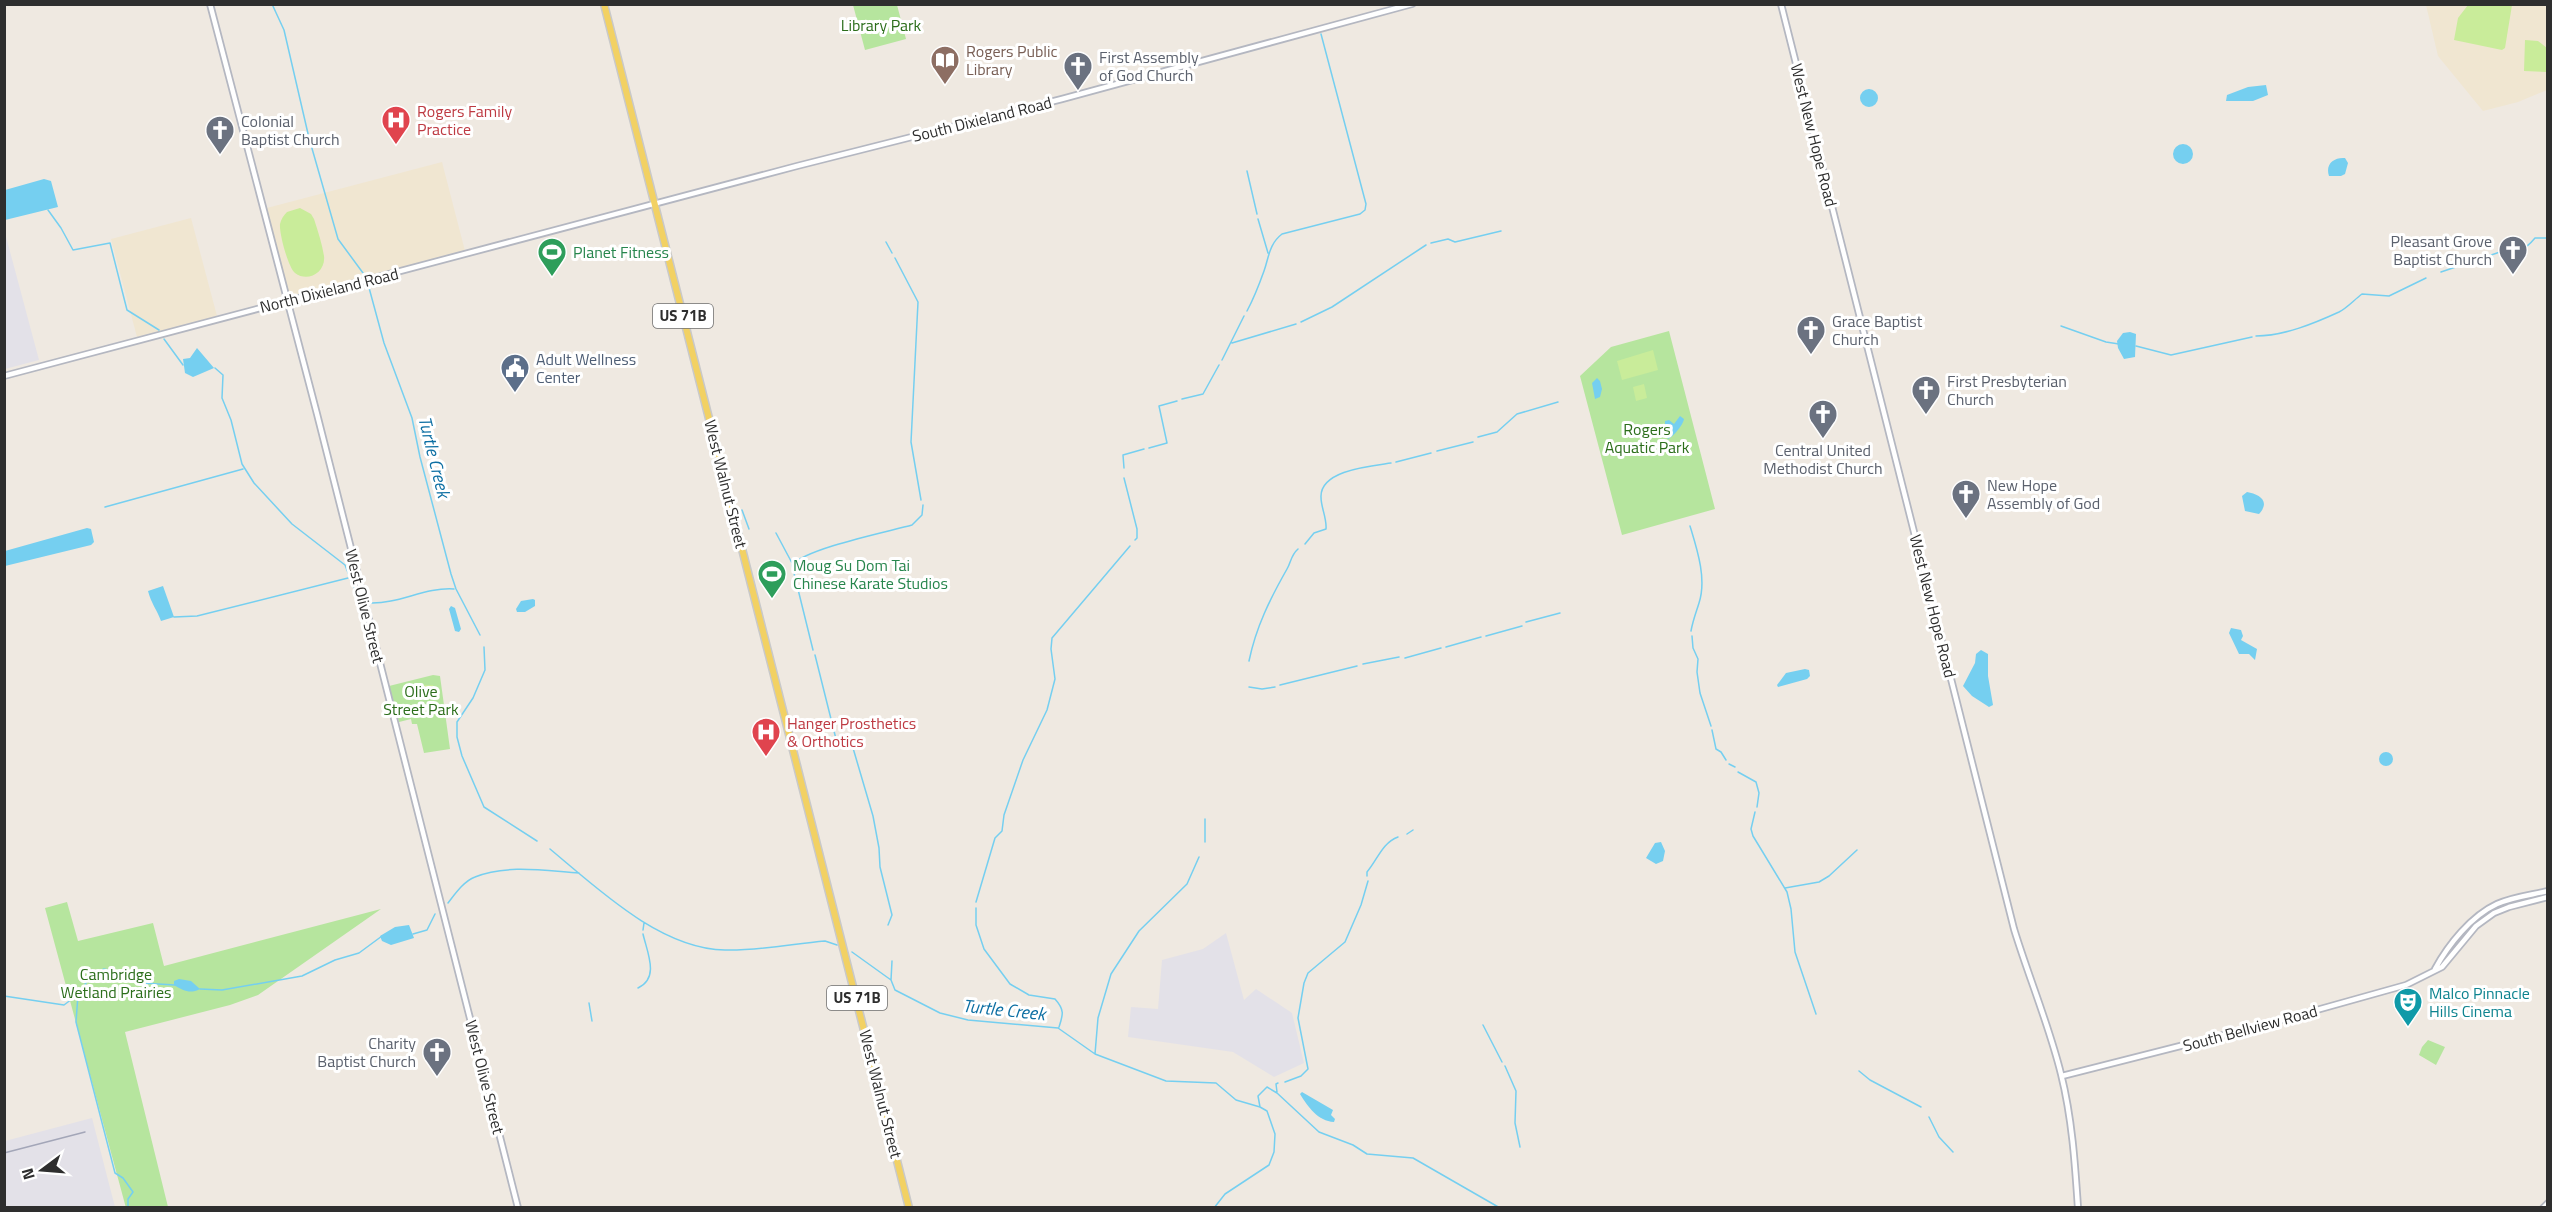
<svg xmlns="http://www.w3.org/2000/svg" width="2552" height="1212" font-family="'Titillium Web',sans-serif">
<rect width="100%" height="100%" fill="#efe9e1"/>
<path fill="#e3e1e8" d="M 4,229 L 39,360 L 5,369 L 4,369 Z
M 1226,933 L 1244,1000 L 1256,989 L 1292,1013 L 1304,1063 L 1274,1077 L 1233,1052 L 1128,1037 L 1131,1007 L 1158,1009 L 1162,960 L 1203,949 Z
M 92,1118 L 115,1207 L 5,1207 L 5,1141 Z"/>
<path fill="#f0e6d1" d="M 2426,5 L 2547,5 L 2547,90 L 2518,102 L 2483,111 L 2438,56 Z
M 442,162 L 465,251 L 287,299 L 263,209 Z
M 191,218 L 217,316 L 137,337 L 111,239 Z"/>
<path fill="#b6e59e" d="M 853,5 L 897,5 L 906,39 L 865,50 Z
M 1669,331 L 1715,509 L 1622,535 L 1580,376 L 1611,347 Z
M 433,675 L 440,676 L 450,749 L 424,753 L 417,724 L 412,724 L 411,719 L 399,722 L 389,686 Z
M 67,902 L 78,941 L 153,923 L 164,966 L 381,909 L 258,995 L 230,1005 L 125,1032 L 168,1207 L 126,1208 L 45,908 Z
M 2428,1040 L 2445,1047 L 2436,1065 L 2419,1055 L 2422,1047 Z"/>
<path fill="#c9ec9a" d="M 2468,5 L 2512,5 L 2505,48 L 2502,50 L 2454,40 L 2458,18 Z
M 2525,40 L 2538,41 L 2547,48 L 2547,72 L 2524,71 Z
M 300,208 L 311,214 L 314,219 C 318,231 322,244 324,256 C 326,272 308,283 295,273 C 288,267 279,233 280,224 C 281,219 284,215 287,212 Z
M 1653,350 L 1658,370 L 1622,380 L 1617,361 Z
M 1644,384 L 1647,398 L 1636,401 L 1633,387 Z
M 421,685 L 433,685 L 433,698 L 421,697 Z"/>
<path fill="#75cff0" d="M 2266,85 L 2268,95 L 2253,101 L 2226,101 L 2227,95 L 2248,87 Z
M1860 98a9 9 0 1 1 18 0a9 9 0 1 1-18 0Z
M2173 154a10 10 0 1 1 20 0a10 10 0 1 1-20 0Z
M 2345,158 L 2348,163 L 2345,174 L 2341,176 L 2329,176 C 2325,164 2334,157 2345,158 Z
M 44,179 L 51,181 L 58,207 L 5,220 L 5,190 Z
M 2130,332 L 2136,334 L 2135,357 L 2124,359 L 2118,348 L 2117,341 L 2123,333 Z
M 197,348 L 214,368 L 193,377 L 185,373 L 183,359 L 190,358 Z
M 1597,378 L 1600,381 L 1602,389 L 1600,397 L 1595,399 L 1592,383 Z
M 1680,416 L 1684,419 C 1683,425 1673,437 1668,439 L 1665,434 L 1665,421 L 1669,420 L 1674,424 Z
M 2247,492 C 2259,494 2271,501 2259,514 L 2245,511 L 2242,496 Z
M 87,528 L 91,529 L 94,542 L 91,545 L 5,566 L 5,551 Z
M 163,586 L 174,617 L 161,621 C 157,610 151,603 148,591 Z
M 533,599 L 535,600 L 535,606 L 525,612 L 517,612 L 516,609 L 521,601 Z
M 451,606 L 455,608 L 461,629 L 459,632 L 455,631 L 449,609 Z
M 2231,628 L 2241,630 L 2243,636 L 2241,640 L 2257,649 L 2255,660 L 2249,654 L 2239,654 L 2229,633 Z
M 1981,650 L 1988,654 L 1988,676 L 1993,705 L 1989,707 L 1972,696 L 1963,686 L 1975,663 L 1976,654 Z
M 1805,669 L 1809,670 L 1810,676 L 1807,679 L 1778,687 L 1777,685 L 1786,673 Z
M2379 759a7 7 0 1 1 14 0a7 7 0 1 1-14 0Z
M 1661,842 L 1665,851 L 1663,861 L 1656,864 L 1646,858 L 1655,843 Z
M 409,925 L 414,938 L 391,945 L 382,941 L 380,936 L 395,927 Z
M 179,979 L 191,981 L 200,989 C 190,994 184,991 174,985 L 174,981 Z
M 1302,1092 L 1333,1110 L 1331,1115 L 1335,1119 L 1334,1122 C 1318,1121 1308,1107 1300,1094 Z"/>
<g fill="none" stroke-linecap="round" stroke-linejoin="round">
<path stroke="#75cff0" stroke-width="1.5" d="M 272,4 L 284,30 L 309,138 L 338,239 L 363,273
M 1247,171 L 1257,214
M 48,210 L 61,228 L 73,250 L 110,243 L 127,310 L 159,330
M 1258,219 L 1268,253
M 886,242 L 892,253
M 1431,243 L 1448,239 L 1455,242 L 1501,231
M 895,258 L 918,302 L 911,442 L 921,500
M 2441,272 L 2500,252 C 2516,255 2526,249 2535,238 L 2548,238
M 368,284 L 384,343 L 412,418 L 420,457 L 451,574 L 456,589 L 480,635
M 1247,311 C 1254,298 1259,285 1264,271 C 1269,257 1269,244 1282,234 L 1360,214 L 1365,210 L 1366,204 L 1321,34
M 1301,322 L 1332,307 L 1426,245
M 2061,326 L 2106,342 L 2119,344
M 2256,336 C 2284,336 2315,323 2339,312 C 2347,308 2354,300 2362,294 L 2389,296 L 2426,278
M 164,339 L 183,365
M 1232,343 L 1296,324
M 2136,346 L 2171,355 L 2252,337
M 1222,360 L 1244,316
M 215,368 L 223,375 L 222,398 L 231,420 L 242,464 L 254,483 L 292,524 L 345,565 L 357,595
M 1182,399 L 1203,394 L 1219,365
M 1478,437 L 1497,432 L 1517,414 L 1558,402
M 1149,448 L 1167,443 L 1159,406 L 1177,401
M 1437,451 L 1473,442
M 1396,462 L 1431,453
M 1124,468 L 1123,455 L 1144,449
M 1124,478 L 1137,529 L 1137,538 L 1135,540
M 105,507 L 243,469
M 742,510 L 749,529
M 1690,526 C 1697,549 1707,579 1699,603 C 1696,613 1693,620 1691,631
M 776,533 L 792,563
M 1305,544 L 1314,533 L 1326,529 C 1327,518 1321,508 1321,497 C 1320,470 1371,466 1391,463
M 370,603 C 399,604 425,587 454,589
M 174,617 L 197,616 L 348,578
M 1526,622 L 1560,613
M 1486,636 L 1522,626
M 1692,636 L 1693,648 L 1698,659 L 1697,672 L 1700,693 L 1711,726
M 484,647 L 485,670 L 473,698 L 457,722 L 457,737 L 462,756 L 484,807 L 537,841
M 1446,647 L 1481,637
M 813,650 L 792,565 C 807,548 887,532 912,525 L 922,515 L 923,505
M 815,655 L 836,739 L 849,743 L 853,748 L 873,816 L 879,848 L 880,867 L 892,915 L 888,925
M 1405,658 L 1441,648
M 1249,661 C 1256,627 1270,599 1287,569 C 1291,562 1291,555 1298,549
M 1363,664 L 1399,657
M 1280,685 L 1357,666
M 1249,687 L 1262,689 L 1275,687
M 1712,730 L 1716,749 L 1721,752 L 1726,760
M 1729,764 L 1735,767
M 1738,772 L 1756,782 L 1759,793 L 1757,807
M 1755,812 L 1751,829 L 1753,836 L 1787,892 L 1791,909 L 1795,952 L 1816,1014
M 1205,819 L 1205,842
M 1407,834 L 1413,830
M 550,849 C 597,888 660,949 725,950 C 757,951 792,944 825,941 L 837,945
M 1367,876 L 1367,872 C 1378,859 1382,843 1398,837
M 1785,888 L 1819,882 L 1829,876 L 1857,850
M 976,902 L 995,838 L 1002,831 L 1004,815 L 1023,760 L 1047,710 L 1055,679 L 1051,649 L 1052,638 L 1130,546
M 448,903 C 455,894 464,881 475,877 C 506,864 547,871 579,873
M 976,908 L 976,925 L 984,949 L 1010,984 L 1029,995 L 1055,999 C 1065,1010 1063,1015 1059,1027
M 643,930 L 644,923
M 413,934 L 427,930 L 435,914
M 852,952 L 891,980 L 895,990 L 940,1013 L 968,1020 L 1058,1028 L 1095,1054 L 1166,1081 L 1216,1083 L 1236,1100 L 1260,1107 L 1258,1096 L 1267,1087 L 1277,1093 L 1319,1132 L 1353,1145 L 1367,1154 L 1413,1158 L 1500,1208
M 127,975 L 142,983 L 175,985
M 891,980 L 892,961
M 638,988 C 660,978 647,952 643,934
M 200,989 L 222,990 L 302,976 L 335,960 L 359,953 L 382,936
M 78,995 L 76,1022 L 115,1173 L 123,1178 L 133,1192 L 128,1199 L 128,1208
M 4,996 L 64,1005 L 80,993 L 90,976 L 104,969 L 125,975
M 589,1003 L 592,1021
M 1483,1025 L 1502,1062
M 1095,1054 L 1098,1018 L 1111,974 L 1139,931 L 1187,884 L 1199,857
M 1505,1066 L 1516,1091 L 1515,1123 L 1520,1147
M 1859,1071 L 1870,1080 L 1921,1107
M 1285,1082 L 1301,1076 L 1308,1069 L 1298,1018 L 1304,983 L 1308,973 L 1345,942 L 1361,905 L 1368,881
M 1277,1092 L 1276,1084 L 1278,1083
M 1929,1117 L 1939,1137 L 1953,1152
M 1214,1208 L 1225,1194 L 1269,1165 L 1274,1152 L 1275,1134 L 1267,1111 L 1260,1107"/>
<g stroke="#b4b7c1" stroke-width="8">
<path id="secondary" d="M 210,4 L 317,414 L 518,1208
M 1781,4 L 2014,929 C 2029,978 2049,1025 2061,1074 C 2072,1118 2075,1163 2078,1208
M 4,376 L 797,166 L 1062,99 L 1412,4
M 2435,969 C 2448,945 2471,916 2497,904 C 2512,897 2531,895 2548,891
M 2062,1076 L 2263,1025 L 2406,985 L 2442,967 L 2476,926 L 2494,913 L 2509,907 L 2548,897
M 2543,1208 L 2548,1203"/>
</g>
<g stroke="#c9c9c9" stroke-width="9">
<path id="primary" d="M 604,4 L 909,1208"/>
</g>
<use href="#secondary" stroke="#fff" stroke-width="4.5"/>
<use href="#primary" stroke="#f2d163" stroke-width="6"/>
<path stroke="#a3a6b8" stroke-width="1.5" d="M 4,1153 L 85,1132"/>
</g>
<defs>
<g id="library-pin" transform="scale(1.5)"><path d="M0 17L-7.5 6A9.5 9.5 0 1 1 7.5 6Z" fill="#8d6e63" stroke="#fff"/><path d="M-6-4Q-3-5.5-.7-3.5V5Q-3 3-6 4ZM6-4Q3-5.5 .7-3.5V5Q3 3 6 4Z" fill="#fff"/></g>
<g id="church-pin" transform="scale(1.5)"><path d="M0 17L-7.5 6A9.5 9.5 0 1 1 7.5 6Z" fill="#6b7280" stroke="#fff"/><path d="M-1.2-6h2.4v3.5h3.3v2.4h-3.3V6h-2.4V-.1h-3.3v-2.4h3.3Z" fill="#fff"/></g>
<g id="hospital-pin" transform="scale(1.5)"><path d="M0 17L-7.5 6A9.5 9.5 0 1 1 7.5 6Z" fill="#e0444e" stroke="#fff"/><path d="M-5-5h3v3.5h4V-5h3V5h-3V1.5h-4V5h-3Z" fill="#fff"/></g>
<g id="stadium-pin" transform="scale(1.5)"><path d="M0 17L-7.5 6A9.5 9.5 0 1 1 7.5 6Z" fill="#2e9e5b" stroke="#fff"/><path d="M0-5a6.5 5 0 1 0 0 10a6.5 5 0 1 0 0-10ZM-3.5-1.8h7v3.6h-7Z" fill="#fff"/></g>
<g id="civic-pin" transform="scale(1.5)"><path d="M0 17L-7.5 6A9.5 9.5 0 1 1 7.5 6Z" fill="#5c6f8a" stroke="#fff"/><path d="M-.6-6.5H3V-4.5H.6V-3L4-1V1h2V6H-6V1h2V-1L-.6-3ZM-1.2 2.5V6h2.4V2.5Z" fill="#fff"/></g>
<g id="theatre-pin" transform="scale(1.5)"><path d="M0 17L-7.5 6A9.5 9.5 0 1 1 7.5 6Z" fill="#0f9aa8" stroke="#fff"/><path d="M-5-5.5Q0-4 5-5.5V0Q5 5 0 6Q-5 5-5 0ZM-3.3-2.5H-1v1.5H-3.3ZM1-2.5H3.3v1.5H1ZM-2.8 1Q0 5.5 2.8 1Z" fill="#fff"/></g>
</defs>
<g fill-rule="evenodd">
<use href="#library-pin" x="945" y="60"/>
<use href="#church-pin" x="1078" y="66"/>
<use href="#hospital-pin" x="396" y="120"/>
<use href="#church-pin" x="220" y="130"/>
<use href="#church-pin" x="2513" y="250"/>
<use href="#stadium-pin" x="552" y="252"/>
<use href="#church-pin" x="1811" y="330"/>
<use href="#civic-pin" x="515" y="368"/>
<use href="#church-pin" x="1926" y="390"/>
<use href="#church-pin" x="1823" y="414"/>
<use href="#church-pin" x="1966" y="494"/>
<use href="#stadium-pin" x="772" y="574"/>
<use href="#hospital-pin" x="766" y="732"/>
<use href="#theatre-pin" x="2408" y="1002"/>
<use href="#church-pin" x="437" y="1052"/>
</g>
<g text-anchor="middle" stroke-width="6" stroke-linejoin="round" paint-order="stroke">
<g fill="#fff" stroke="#6d6d6d" stroke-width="1.5">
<rect x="653" y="304" width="60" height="24" rx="4.5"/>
<rect x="827" y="986" width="60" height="24" rx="4.5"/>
</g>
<g font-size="15" font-weight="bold" fill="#2e2e2e">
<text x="683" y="321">US 71B</text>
<text x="857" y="1003">US 71B</text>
</g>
<g font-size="16" fill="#2c6e1b" stroke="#fff">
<text x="881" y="31">Library Park</text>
<text x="1647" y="435">Rogers<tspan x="1647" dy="18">Aquatic Park</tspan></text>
<text x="421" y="697">Olive<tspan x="421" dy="18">Street Park</tspan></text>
<text x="116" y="980">Cambridge<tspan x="116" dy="18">Wetland Prairies</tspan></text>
</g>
<g font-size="16" fill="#785e54" stroke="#fff" text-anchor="start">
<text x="966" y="57">Rogers Public<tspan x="966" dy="18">Library</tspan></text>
</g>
<g font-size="16" fill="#5b616d" stroke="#fff" text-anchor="start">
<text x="1099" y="63">First Assembly<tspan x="1099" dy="18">of God Church</tspan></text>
<text x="241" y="127">Colonial<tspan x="241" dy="18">Baptist Church</tspan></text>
<text x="2492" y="247" text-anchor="end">Pleasant Grove<tspan x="2492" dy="18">Baptist Church</tspan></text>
<text x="1832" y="327">Grace Baptist<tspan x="1832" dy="18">Church</tspan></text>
<text x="1947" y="387">First Presbyterian<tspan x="1947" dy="18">Church</tspan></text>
<text x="1823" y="456" text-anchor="middle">Central United<tspan x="1823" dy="18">Methodist Church</tspan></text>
<text x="1987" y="491">New Hope<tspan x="1987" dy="18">Assembly of God</tspan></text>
<text x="416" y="1049" text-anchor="end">Charity<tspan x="416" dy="18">Baptist Church</tspan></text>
</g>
<g font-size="16" fill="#be3a42" stroke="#fff" text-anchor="start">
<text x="417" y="117">Rogers Family<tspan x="417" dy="18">Practice</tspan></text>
<text x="787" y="729">Hanger Prosthetics<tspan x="787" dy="18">&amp; Orthotics</tspan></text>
</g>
<g font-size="16" fill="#2e2e2e" stroke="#fff">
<text transform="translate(982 119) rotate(-14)" y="6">South Dixieland Road</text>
<text transform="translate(1814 135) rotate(76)" y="6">West New Hope Road</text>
<text transform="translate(329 290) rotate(-14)" y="6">North Dixieland Road</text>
<text transform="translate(726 484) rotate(76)" y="6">West Walnut Street</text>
<text transform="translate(365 606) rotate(76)" y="6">West Olive Street</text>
<text transform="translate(1933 606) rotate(76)" y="6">West New Hope Road</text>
<text transform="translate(2250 1028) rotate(-15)" y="6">South Bellview Road</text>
<text transform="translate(485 1077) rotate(76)" y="6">West Olive Street</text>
<text transform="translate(881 1094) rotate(76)" y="6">West Walnut Street</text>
</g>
<g font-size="16" fill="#27864d" stroke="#fff" text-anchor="start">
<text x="573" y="258">Planet Fitness</text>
<text x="793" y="571">Moug Su Dom Tai<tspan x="793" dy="18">Chinese Karate Studios</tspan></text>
</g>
<g font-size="16" fill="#4e5e75" stroke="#fff" text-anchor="start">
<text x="536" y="365">Adult Wellness<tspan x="536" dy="18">Center</tspan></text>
</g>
<g font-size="16" fill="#0d838f" stroke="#fff" text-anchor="start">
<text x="2429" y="999">Malco Pinnacle<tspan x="2429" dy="18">Hills Cinema</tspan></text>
</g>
<g font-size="18" font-style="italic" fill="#0d6fa3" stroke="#fff">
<text transform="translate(434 457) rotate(76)" y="6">Turtle Creek</text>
<text transform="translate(1004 1010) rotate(6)" y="6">Turtle Creek</text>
</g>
</g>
<rect width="2552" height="1212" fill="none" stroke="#2e2e2e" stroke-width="12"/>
<g transform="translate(42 1170) rotate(254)" stroke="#ffffff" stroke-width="4.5" paint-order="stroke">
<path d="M0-4.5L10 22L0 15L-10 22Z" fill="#2e2e2e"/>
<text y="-9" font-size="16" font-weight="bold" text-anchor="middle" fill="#2e2e2e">N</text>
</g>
</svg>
